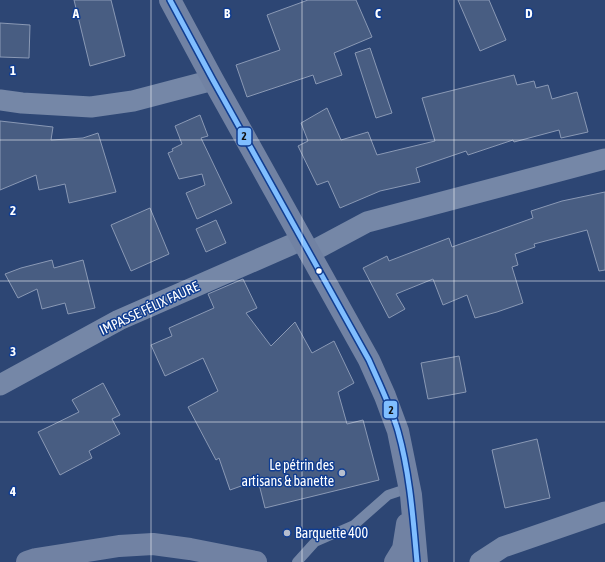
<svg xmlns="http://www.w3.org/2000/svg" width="605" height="562" font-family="'Asap Condensed',sans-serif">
<rect width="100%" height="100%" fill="#2d4674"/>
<path fill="#485d82" stroke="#8a99b5" d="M 74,0 L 111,0 L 125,56 L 90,66 Z
M 308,0 L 356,0 L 372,37 L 334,53 L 342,75 L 316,84 L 313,75 L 247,97 L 236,65 L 280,50 L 267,15 Z
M 458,0 L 489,0 L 506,40 L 480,51 Z
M 0,23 L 30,25 L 29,58 L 0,57 Z
M 370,48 L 392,113 L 376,118 L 355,53 Z
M 514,75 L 517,85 L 534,81 L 536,88 L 548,85 L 552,99 L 577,92 L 588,132 L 561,138 L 559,130 L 514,142 L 513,140 L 468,155 L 466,151 L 416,168 L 420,182 L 380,191 L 340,208 L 328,181 L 317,185 L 298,146 L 308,141 L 301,123 L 327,108 L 341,140 L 368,132 L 377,155 L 435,141 L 422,98 Z
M 200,115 L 208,136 L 201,138 L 232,203 L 197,219 L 186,193 L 205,185 L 202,174 L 179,179 L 168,153 L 173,151 L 172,149 L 182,144 L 175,126 Z
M 0,121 L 53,127 L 51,140 L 83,138 L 98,133 L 116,192 L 69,203 L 65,184 L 39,190 L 36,175 L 0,190 Z
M 605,192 L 605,270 L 599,271 L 587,230 L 534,244 L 535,247 L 515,254 L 518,265 L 512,267 L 523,303 L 497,312 L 475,318 L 467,295 L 443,305 L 433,279 L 396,294 L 405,309 L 389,318 L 363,268 L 387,256 L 389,261 L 449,238 L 452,247 L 533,218 L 531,211 L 562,201 Z
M 150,208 L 169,254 L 131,271 L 111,225 Z
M 216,220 L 226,243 L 206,252 L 196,229 Z
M 52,260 L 54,268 L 83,260 L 95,308 L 68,314 L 65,303 L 42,309 L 37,289 L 18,298 L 5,274 L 21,268 Z
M 243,279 L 257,308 L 246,313 L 271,346 L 295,322 L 312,353 L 334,341 L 354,383 L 338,392 L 347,424 L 363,420 L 379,480 L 265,508 L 258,480 L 230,490 L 219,458 L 216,460 L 188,407 L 218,391 L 203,358 L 165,376 L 151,345 L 172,336 L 169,328 L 214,308 L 208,294 Z
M 459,356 L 466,392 L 428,399 L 421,363 Z
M 103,383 L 120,415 L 112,419 L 120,434 L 89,451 L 92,458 L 60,475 L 38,432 L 79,412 L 72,400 Z
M 537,439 L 550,498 L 505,508 L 492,450 Z"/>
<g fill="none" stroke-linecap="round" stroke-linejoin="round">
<path stroke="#7587a7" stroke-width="10" d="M 297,562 L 315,542 L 354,525 L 388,495 L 409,488"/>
<path stroke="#7587a7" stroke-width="21" d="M 0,100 L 22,103 L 91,107 L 133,101 L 213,80
M 309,253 L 367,222 L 605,159
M 0,385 L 119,320 L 302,240
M 480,562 L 503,547 L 605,512"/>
<path stroke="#7182a3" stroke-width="22" d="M 170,0 L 213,80 L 369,360 L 385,396 L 398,431 L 411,495 L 417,562
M 27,562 L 36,559 L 119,546 L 153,544 L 190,549 L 256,562
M 395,562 L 403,549 L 407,524"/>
<g stroke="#103d91" stroke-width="8">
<path id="bus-1" d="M 170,0 L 213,80 L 369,360 C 379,383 391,407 398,431 C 410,474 413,518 417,562"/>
</g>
<use href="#bus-1" stroke="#80beff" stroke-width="5"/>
</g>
<path fill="none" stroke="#fff" stroke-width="1" stroke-opacity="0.55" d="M 151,0 L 151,562M 302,0 L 302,562M 454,0 L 454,562M 0,140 L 605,140M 0,281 L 605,281M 0,422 L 605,422"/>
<circle fill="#fff" stroke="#103d91" stroke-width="1.5" cx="319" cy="271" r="3.5"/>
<g fill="#b6bece" stroke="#103d91" stroke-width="1.5">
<circle cx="342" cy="473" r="4"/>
<circle cx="287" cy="533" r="4"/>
</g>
<g text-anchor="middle" stroke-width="3" stroke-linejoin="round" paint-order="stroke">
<g font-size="14" fill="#fff" stroke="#103d91">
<text transform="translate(149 308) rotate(-25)" y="5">IMPASSE FÉLIX FAURE</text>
</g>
<g font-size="14" fill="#fff" stroke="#103d91" text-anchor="end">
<text x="334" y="470">Le pétrin des<tspan x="334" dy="16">artisans &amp; banette</tspan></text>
<text x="295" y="538" text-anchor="start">Barquette 400</text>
</g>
</g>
<g font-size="13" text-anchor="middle" font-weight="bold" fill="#fff" stroke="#103d91" stroke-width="3" stroke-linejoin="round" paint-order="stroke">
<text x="76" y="18">A</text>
<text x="227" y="18">B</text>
<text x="378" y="18">C</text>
<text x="529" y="18">D</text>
<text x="13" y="75">1</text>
<text x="13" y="215">2</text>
<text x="13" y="356">3</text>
<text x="13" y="496">4</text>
</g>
<g stroke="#103d91" stroke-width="1.5">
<rect x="237" y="127" width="15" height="19" rx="4" fill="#80beff"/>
<rect x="383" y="400" width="15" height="19" rx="4" fill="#80beff"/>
</g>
<g font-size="11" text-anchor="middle" font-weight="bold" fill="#111">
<text x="244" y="140">2</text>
<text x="391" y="414">2</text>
</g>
</svg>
